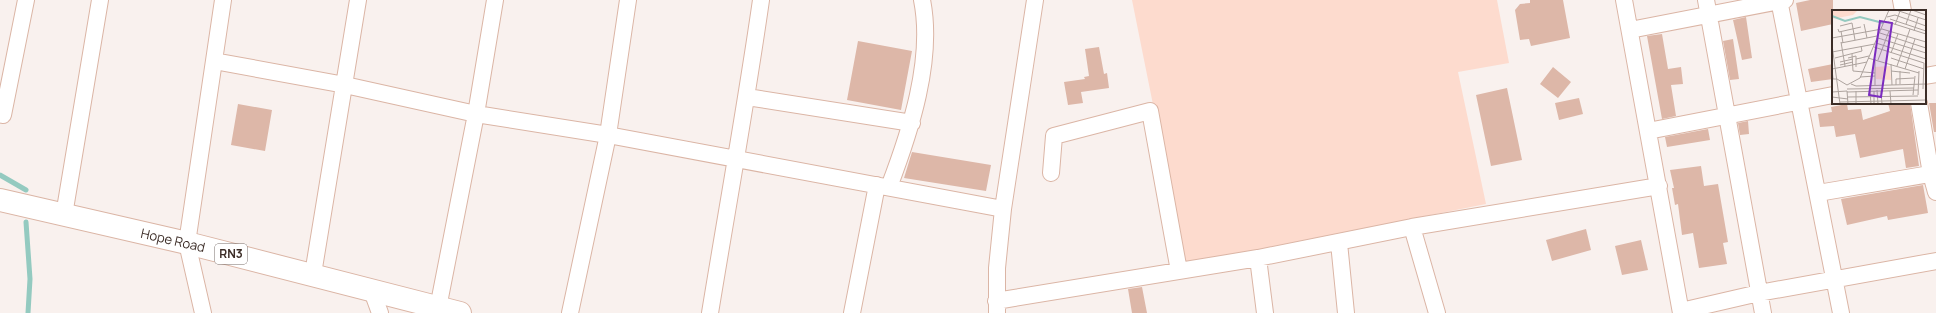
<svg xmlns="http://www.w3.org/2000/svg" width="1936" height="313" font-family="Manrope,sans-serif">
<rect width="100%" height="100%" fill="#f9f1ee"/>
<path fill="#fddbce" d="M 1132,0 L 1497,0 L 1509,63 L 1458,72 L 1486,204 L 1185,264 Z"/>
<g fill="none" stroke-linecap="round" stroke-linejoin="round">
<path stroke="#94cac0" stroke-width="5" d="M 0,175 L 26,190
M 26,222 L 30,279 L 28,313"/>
</g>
<path fill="#ddb7a8" d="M 1530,0 L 1563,0 L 1570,38 L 1531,46 L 1529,39 L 1520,40 L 1515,10 L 1520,4 L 1530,3 Z
M 1810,0 L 1833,0 L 1833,24 L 1801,31 L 1796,3 Z
M 1746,17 L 1752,58 L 1742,60 L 1733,20 Z
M 1662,34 L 1668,69 L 1681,67 L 1683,84 L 1671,85 L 1676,116 L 1662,119 L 1647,36 Z
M 1733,39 L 1739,79 L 1730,80 L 1723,41 Z
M 858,41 L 912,51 L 901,110 L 847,100 Z
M 1099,47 L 1104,74 L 1107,73 L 1109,88 L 1081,92 L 1083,103 L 1068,105 L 1064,82 L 1085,79 L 1084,77 L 1089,76 L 1085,49 Z
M 1833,64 L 1833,79 L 1811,82 L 1808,69 Z
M 1553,67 L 1571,82 L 1558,98 L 1540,84 Z
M 1507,88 L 1522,160 L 1491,166 L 1476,95 Z
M 1579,98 L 1583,114 L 1559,120 L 1555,103 Z
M 1888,103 L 1910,103 L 1919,166 L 1906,168 L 1903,149 L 1860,158 L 1855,134 L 1836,137 L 1834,126 L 1820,127 L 1818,114 L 1832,112 L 1831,107 L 1847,104 L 1848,110 L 1861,109 L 1863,120 L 1890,111 Z
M 1929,103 L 1936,103 L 1936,132 L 1934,132 Z
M 238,104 L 272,110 L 265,151 L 231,145 Z
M 1748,121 L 1749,134 L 1740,135 L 1738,123 Z
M 1708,129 L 1710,140 L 1667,147 L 1665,137 Z
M 912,152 L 991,165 L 986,191 L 904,178 Z
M 1701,166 L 1704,186 L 1718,184 L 1728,242 L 1723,243 L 1727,264 L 1699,268 L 1693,233 L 1682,235 L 1678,204 L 1675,205 L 1672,188 L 1674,188 L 1670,170 Z
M 1923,185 L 1928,213 L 1888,220 L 1887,216 L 1847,225 L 1841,199 Z
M 1586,229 L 1591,250 L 1552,261 L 1546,240 Z
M 1641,240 L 1648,270 L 1622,275 L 1615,246 Z
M 1142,287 L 1147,313 L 1132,313 L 1128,289 Z"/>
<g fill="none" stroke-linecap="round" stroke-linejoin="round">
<g stroke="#dbb5a5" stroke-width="18">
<path id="minor" d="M 1624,0 L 1681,313
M 1706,0 L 1763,313
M 1779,0 L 1841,313
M 1901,0 L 1903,11
M 1630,30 L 1785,0
M 214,61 L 345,85 L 476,114 L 608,135 L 1003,209
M 1925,76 L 1936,74
M 747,97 L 912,123
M 1919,103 L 1931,174 L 1936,192
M 3,115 L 26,0
M 1648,131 L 1833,95
M 1051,173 L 1054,136 L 1150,111 L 1179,271
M 889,187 C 910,132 934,60 922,0
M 1818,193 L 1936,173
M 64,215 L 100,0
M 1412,227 L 1437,313
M 1339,243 L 1346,313
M 1258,258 L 1265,313
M 313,274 L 358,0
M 372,291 L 380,313
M 996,301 L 1258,258 L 1412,227 L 1659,186
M 438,308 L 476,114 L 495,0
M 1681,311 L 1759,293 L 1936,261
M 203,313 L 187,243 L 223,0
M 570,313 L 608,135 L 628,0
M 710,313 C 727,209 746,105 761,0
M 852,313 L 877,185
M 997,313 L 997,268 L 1003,209 L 1035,0"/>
</g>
<g stroke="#dbb5a5" stroke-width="24">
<path id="highway" d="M 0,200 L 187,243 L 460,313"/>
</g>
<use href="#minor" stroke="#fff" stroke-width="16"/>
<use href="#highway" stroke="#fff" stroke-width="22"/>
</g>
<g text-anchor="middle" stroke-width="3" stroke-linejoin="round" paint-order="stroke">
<rect fill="#fff" stroke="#766c68" stroke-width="1" x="215" y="244" width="32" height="20" rx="3"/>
<g font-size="12" font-weight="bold" fill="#3c2d27">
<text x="231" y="258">RN3</text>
</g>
<g font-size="13" fill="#3c2d27" stroke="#fff">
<text transform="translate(173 240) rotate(13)" y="5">Hope Road</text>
</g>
</g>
<g transform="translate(1832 10)">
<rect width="94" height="94" fill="#f9f1ee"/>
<path d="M 0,0 L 25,0 L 25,1 L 21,5 L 0,9 ZM 58,56 L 59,70 L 44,69 L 43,57 Z" fill="#fddbce"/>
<path fill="none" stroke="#94cac0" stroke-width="2" d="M 0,6 L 13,11 L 28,7 L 51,13"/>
<path fill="none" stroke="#ada39e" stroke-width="1" d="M 64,0 L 94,10M 80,0 L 94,5M 55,7 L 63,5 L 94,16M 58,9 L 94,21M 56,12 L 94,24M 32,14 L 35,28M 74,14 L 79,0M 63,15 L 68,1M 8,16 L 20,13 L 23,30M 6,19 L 7,22 L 29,17M 9,21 L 11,33M 82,21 L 86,8M 48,23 L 94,38M 0,28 L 50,19 L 94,32M 46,28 L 94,43M 9,32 L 13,56M 9,33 L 45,26M 44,33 L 94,49M 0,35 L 8,94M 42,37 L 92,53 L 91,79M 0,42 L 43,34M 59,43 L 66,24M 20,44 L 21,61 L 43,63M 3,48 L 30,41 L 29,36M 16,48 L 24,46 L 24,57M 36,48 L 87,63M 59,48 L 92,59M 24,49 L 37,46M 43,49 L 43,75M 46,50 L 57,21M 8,52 L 21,49M 59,54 L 60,75M 8,55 L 21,52M 65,56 L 78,19M 73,59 L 83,29M 59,61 L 78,63M 68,61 L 68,74M 28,67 L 43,66M 0,69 L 5,69 L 15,75 L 28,68 L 57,0M 1,69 L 0,59 L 35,52M 19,74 L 24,76 L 94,74M 64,75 L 64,69 L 82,68M 15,79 L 82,78M 45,80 L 46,94M 15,81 L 16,94M 24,81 L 24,94M 38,81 L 39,94M 42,81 L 42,94M 49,81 L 50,94M 58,81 L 59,94M 0,82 L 15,81M 15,82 L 86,80M 81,85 L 83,66M 86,85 L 87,61M 0,87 L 16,89M 16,87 L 86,86M 8,92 L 94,90"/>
<path fill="#7b2cbf" fill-opacity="0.15" stroke="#7b2cbf" stroke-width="2" d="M 48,11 L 60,13 L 49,87 L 37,85 Z"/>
<rect width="94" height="94" fill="none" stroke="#3c2d27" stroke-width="2"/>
</g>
</svg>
